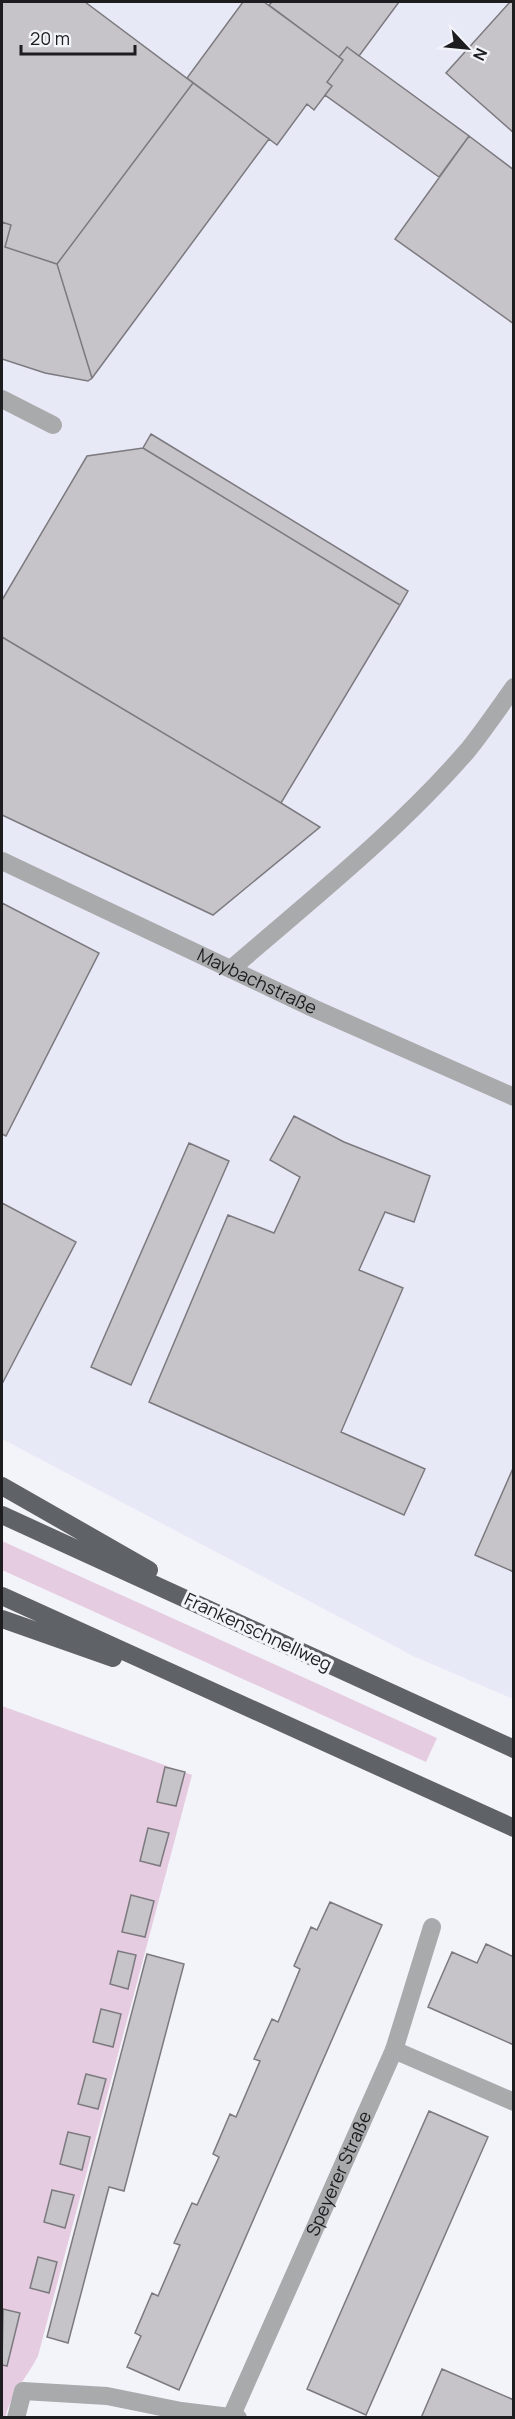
<svg xmlns="http://www.w3.org/2000/svg" width="515" height="2419" font-family="Manrope,sans-serif">
<rect width="100%" height="100%" fill="#f3f4fa"/>
<path fill="#e7e9f7" d="M 2,2 L 513,2 L 513,1699 L 413,1656 L 2,1439 Z"/>
<path fill="#e6cce1" d="M 2,1541 L 437,1738 L 426,1762 L 2,1570 Z
M 2,1706 L 192,1775 L 38,2356 C 27,2377 11,2394 5,2418 L 2,2417 Z"/>
<path fill="#c6c3c9" stroke="#7c7a7f" stroke-width="1.5" d="M 2,2 L 85,2 L 193,83 L 57,264 L 5,247 L 11,225 L 2,222 Z
M 243,2 L 264,2 L 343,60 L 327,82 L 332,86 L 314,110 L 307,104 L 277,145 L 187,78 Z
M 272,2 L 399,2 L 359,56 L 347,47 L 339,57 L 269,5 Z
M 510,2 L 514,2 L 514,133 L 446,73 Z
M 347,47 L 469,136 L 439,177 L 325,95 L 332,86 L 327,82 L 343,60 L 339,57 Z
M 193,83 L 269,139 L 92,378 L 57,264 Z
M 469,136 L 514,170 L 514,324 L 395,239 Z
M 2,222 L 11,225 L 5,247 L 57,264 L 92,378 L 88,381 L 45,373 L 2,359 Z
M 151,434 L 408,591 L 400,605 L 143,448 Z
M 143,448 L 400,605 L 281,803 L 2,637 L 2,600 L 87,456 Z
M 2,637 L 281,803 L 320,827 L 213,915 L 2,815 Z
M 2,903 L 99,953 L 6,1136 L 2,1134 Z
M 294,1116 L 344,1142 L 430,1176 L 414,1222 L 385,1212 L 359,1270 L 403,1288 L 341,1432 L 425,1469 L 404,1515 L 149,1402 L 228,1215 L 274,1233 L 300,1177 L 270,1160 Z
M 189,1143 L 229,1161 L 131,1385 L 91,1367 Z
M 2,1203 L 76,1242 L 2,1384 Z
M 514,1466 L 514,1572 L 475,1555 Z
M 165,1767 L 185,1772 L 176,1806 L 157,1802 Z
M 148,1828 L 169,1833 L 160,1866 L 140,1861 Z
M 131,1895 L 154,1901 L 145,1937 L 122,1932 Z
M 330,1902 L 382,1925 L 179,2390 L 127,2367 L 141,2336 L 135,2333 L 152,2293 L 158,2296 L 180,2245 L 174,2243 L 192,2203 L 197,2205 L 219,2157 L 213,2154 L 230,2114 L 236,2117 L 260,2061 L 254,2059 L 272,2019 L 278,2022 L 300,1969 L 294,1966 L 311,1927 L 317,1930 Z
M 486,1944 L 514,1957 L 514,2045 L 428,2007 L 452,1952 L 477,1963 Z
M 118,1951 L 136,1955 L 128,1989 L 110,1984 Z
M 147,1954 L 184,1964 L 124,2191 L 109,2187 L 68,2343 L 47,2337 Z
M 101,2009 L 121,2014 L 113,2047 L 93,2042 Z
M 86,2074 L 106,2079 L 98,2109 L 78,2104 Z
M 429,2111 L 488,2137 L 366,2415 L 307,2389 Z
M 68,2132 L 90,2137 L 82,2170 L 60,2164 Z
M 52,2190 L 74,2195 L 65,2228 L 44,2222 Z
M 38,2257 L 57,2262 L 49,2293 L 30,2288 Z
M 3,2309 L 20,2313 L 7,2366 L 2,2365 Z
M 442,2369 L 514,2400 L 514,2418 L 421,2418 Z"/>
<g fill="none" stroke-linecap="round" stroke-linejoin="round">
<path stroke="#a8aaac" stroke-width="18" d="M 2,399 L 53,425
M 231,969 C 312,899 398,831 468,750 C 484,730 499,708 514,687
M 394,2050 L 432,1927"/>
<g stroke="#a8aaac" stroke-width="18">
<path id="s1" d="M 2,861 L 315,1009 L 514,1097"/>
<path id="s2" d="M 232,2415 L 394,2050 L 514,2102"/>
<path d="M 16,2418 L 23,2391 L 107,2396 L 181,2411 L 238,2418"/>
</g>
<path stroke="#5f6266" stroke-width="18" d="M 2,1486 L 149,1570
M 2,1515 L 514,1749
M 2,1596 L 514,1828
M 2,1619 L 113,1658"/>
</g>
<g text-anchor="middle" stroke-width="6" stroke-linejoin="round" paint-order="stroke">
<g font-size="18" fill="#1d1d1f" stroke="#f3f4fa">
<text dy="6" stroke="none"><textPath href="#s1" startOffset="282">Maybachstraße</textPath></text>
<text transform="translate(258 1632) rotate(25)" y="6">Frankenschnellweg</text>
<text dy="6" stroke="none"><textPath href="#s2" startOffset="264">Speyerer Straße</textPath></text>
</g>
</g>
<rect width="515" height="2419" fill="none" stroke="#1d1d1f" stroke-width="6"/>
<g transform="translate(467 48) rotate(116)" stroke="#f3f4fa" stroke-width="4.5" paint-order="stroke">
<path d="M0-4.5L10 22L0 15L-10 22Z" fill="#1d1d1f"/>
<text y="-9" font-size="16" font-weight="bold" text-anchor="middle" fill="#1d1d1f">N</text>
</g>
<path d="M21 45v9h114v-9" fill="none" stroke="#1d1d1f" stroke-width="3"/>
<text x="30" y="45" font-size="18" fill="#1d1d1f" stroke="#f3f4fa" stroke-width="4.5" paint-order="stroke">20 m</text>
</svg>
